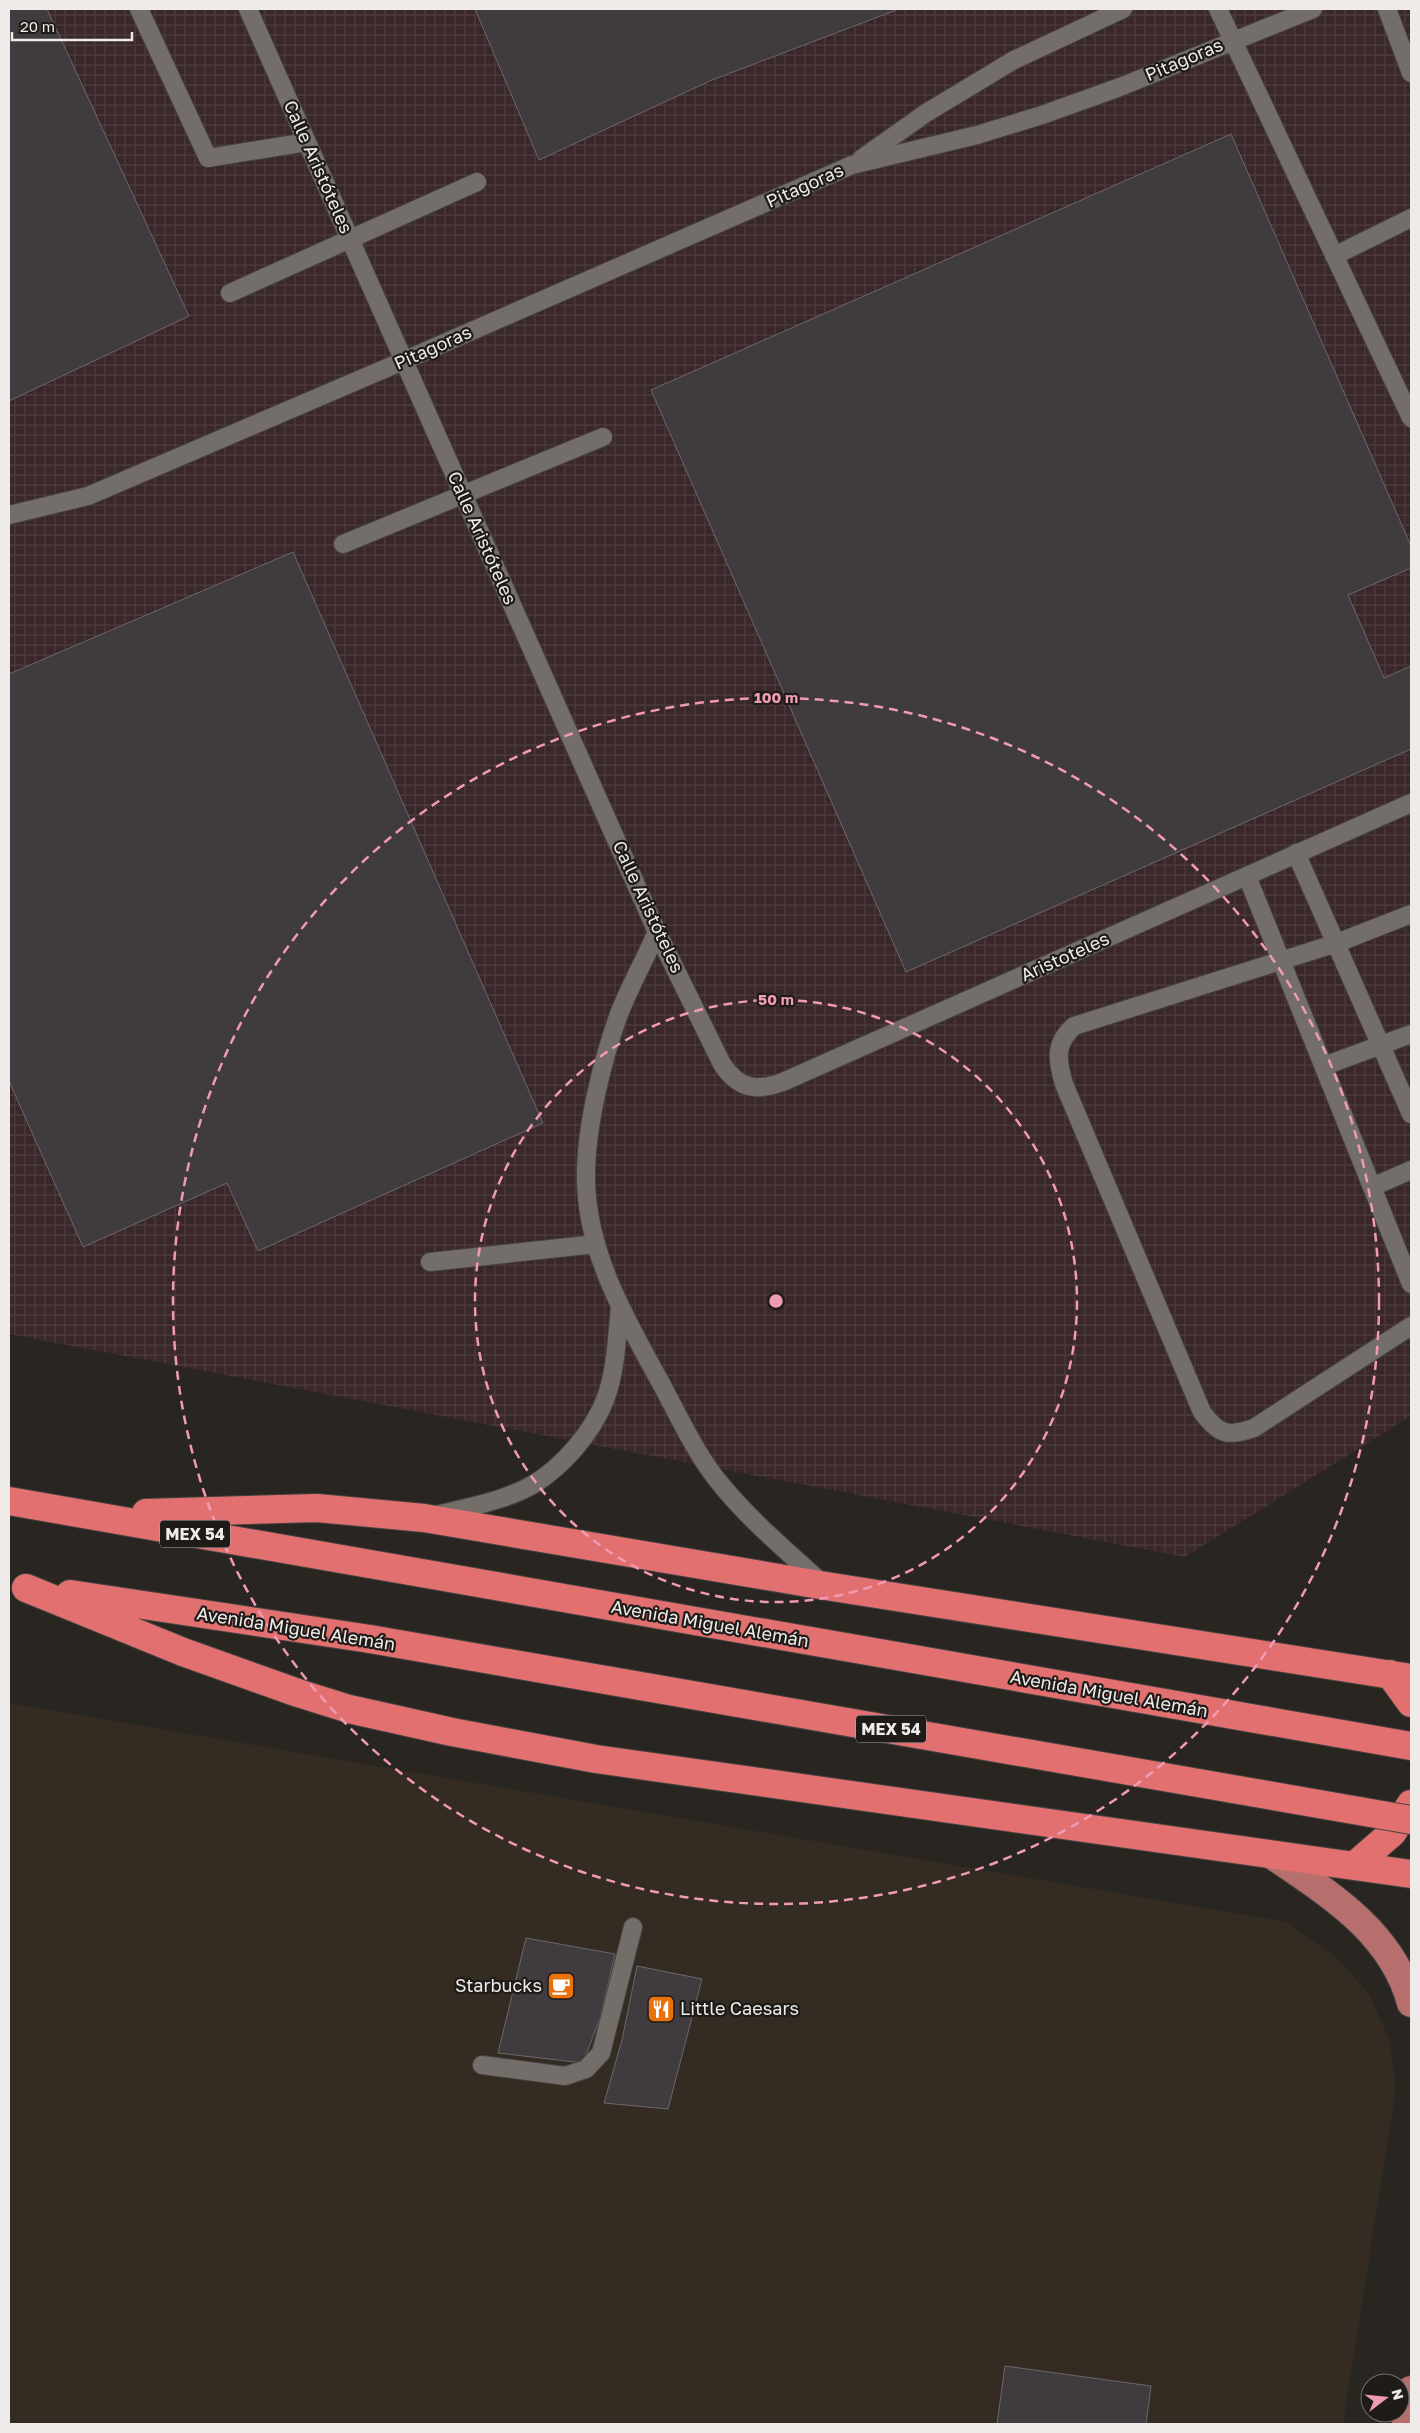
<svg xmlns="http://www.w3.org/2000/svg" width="1420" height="2433" font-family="'Golos Text',sans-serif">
<defs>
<pattern id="industrial-grid" width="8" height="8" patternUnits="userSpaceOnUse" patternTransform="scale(1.25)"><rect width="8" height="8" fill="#3a272a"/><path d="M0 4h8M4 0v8" fill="none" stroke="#4d3c3f"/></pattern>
</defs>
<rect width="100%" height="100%" fill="#292521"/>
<path fill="#342c23" d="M 9,1703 L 1286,1922 L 1337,1958 L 1369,1994 L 1390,2041 L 1396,2088 L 1343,2424 L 9,2424 Z"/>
<path fill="url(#industrial-grid)" d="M 9,9 L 1411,9 L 1411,1416 L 1185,1557 L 9,1334 Z"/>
<path fill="#403b3f" stroke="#6c676b" d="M 9,9 L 47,9 L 189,316 L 9,401 Z
M 475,9 L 899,9 L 712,80 L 539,160 Z
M 1231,134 L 1411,546 L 1411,568 L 1348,595 L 1384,678 L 1411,666 L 1411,749 L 906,972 L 651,390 Z
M 293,552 L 543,1123 L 258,1251 L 227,1183 L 83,1247 L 9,1081 L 9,674 Z
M 526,1938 L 615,1954 L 600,2018 L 583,2063 L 498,2053 Z
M 637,1966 L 702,1979 L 668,2109 L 604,2103 L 622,2040 Z
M 1005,2366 L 1151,2386 L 1146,2424 L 997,2424 Z"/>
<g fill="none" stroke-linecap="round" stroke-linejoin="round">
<g stroke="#464340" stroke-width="20">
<path id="lane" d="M 139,9 L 208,158 L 307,142
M 248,9 L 657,932 L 722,1064 C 739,1090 758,1092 785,1081 L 1411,803
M 1218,9 L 1411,418
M 1387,9 L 1411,73
M 861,159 L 926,113 L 1014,60 L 1123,9
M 1334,256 L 1411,218
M 230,293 L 477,182
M 9,515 L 88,496 L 403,361 L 852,165 L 977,135 L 1042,115 L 1120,87 L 1313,9
M 343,544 L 603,437
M 1296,853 L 1411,1114
M 1247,876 L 1411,1284
M 1411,914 L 1337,943 L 1074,1026 C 1054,1044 1057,1060 1064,1084 L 1202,1412 C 1219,1435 1228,1437 1254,1428 L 1411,1326
M 657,932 C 645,959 630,986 619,1014 C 602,1061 585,1130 586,1180 C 587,1255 628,1323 663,1387 C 681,1421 698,1458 723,1487 C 753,1523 789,1553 823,1584
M 1324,1066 L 1411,1034
M 1372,1187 L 1411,1170
M 430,1262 L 596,1244
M 436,1515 C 468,1507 505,1501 534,1484 C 563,1466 592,1433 605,1400 C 616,1371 617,1337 620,1306
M 482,2065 L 565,2076 L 586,2069 L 601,2053 L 633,1927"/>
</g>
<g stroke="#464340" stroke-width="30">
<path id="primary" d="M 1272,1855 C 1329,1894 1392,1932 1411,2003
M 1406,2424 L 1411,2390"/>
</g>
<g stroke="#464340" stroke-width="30">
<path id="highway" d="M 9,1501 L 1411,1746
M 146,1513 L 317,1508 L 424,1518 L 826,1586 L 1411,1678
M 26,1588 L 183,1652 L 298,1693 L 349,1709 L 452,1732 L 596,1759 L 1411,1874
M 70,1594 L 370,1639
M 1390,1674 L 1411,1703
M 1354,1866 L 1392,1833 L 1411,1804"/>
</g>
<use href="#lane" stroke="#736e69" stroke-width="18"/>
<use href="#primary" stroke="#b66f6d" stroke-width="28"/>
<use href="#highway" stroke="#e37070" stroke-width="28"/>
<g stroke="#464340" stroke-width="30" stroke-linecap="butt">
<path id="highway-bridge" d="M 370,1639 L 1411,1820"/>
</g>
<use href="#highway-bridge" stroke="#e37070" stroke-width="28"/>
</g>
<g fill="none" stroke="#f09ab4" stroke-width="2.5" stroke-dasharray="9 6">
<circle cx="776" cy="1301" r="301"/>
<circle cx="776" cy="1301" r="603"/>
</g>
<defs>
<g id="cafe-square" transform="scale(1.4375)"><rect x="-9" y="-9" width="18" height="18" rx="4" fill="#e8710a" stroke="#1f1b18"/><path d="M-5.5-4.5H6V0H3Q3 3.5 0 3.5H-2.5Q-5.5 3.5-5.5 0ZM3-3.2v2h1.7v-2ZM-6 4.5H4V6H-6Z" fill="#fff"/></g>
<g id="restaurant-square" transform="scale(1.4375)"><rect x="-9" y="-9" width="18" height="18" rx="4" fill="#e8710a" stroke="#1f1b18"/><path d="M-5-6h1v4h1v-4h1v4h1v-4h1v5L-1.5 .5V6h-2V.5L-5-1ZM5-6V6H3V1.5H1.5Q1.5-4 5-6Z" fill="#fff"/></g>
</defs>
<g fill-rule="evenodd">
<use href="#cafe-square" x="561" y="1986"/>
<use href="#restaurant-square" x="661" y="2009"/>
</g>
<g text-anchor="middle" stroke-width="4.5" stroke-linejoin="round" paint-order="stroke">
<g fill="#1f1b18" stroke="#b0adaa" stroke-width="1">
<rect x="160" y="1520.5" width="70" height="27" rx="4"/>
<rect x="856" y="1715.5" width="70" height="27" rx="4"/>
</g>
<g font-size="16" font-weight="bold" fill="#eeebe9">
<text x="195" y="1540">MEX 54</text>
<text x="891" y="1735">MEX 54</text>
</g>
<g font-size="18" fill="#eeebe9" stroke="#1f1b18">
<text transform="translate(1184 60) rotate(-23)" y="6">Pitagoras</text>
<text transform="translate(318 167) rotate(66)" y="6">Calle Aristóteles</text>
<text transform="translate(805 186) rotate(-24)" y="6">Pitagoras</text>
<text transform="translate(433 348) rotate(-24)" y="6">Pitagoras</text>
<text transform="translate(482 538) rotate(66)" y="6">Calle Aristóteles</text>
<text transform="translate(648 907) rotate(65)" y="6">Calle Aristóteles</text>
<text transform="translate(1065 957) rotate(-24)" y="6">Aristoteles</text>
<text transform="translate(710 1624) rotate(10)" y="6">Avenida Miguel Alemán</text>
<text transform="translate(296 1629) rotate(9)" y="6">Avenida Miguel Alemán</text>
<text transform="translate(1109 1694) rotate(10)" y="6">Avenida Miguel Alemán</text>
</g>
<g font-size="18" fill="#eeebe9" stroke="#1f1b18" text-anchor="end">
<text x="542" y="1992">Starbucks</text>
<text x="680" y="2015" text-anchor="start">Little Caesars</text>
</g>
</g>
<circle cx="776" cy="1301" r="8" fill="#f09ab4" stroke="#1f1b18" stroke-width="2.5"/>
<g font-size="15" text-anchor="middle" font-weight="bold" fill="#f09ab4" stroke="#1f1b18" stroke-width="4.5" stroke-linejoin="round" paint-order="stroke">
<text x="776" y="703">100 m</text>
<text x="776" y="1005">50 m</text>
</g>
<rect width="1420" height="2433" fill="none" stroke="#eeebe9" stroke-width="20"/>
<g transform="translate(1385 2398) rotate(74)"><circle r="24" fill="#1f1b18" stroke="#726e6c"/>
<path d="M0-4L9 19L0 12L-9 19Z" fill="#f09ab4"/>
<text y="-8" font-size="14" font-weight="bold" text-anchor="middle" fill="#eeebe9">N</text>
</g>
<path d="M12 32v8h120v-8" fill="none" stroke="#eeebe9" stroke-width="2.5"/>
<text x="20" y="32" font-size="15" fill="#eeebe9" stroke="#1f1b18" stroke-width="4" paint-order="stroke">20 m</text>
</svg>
